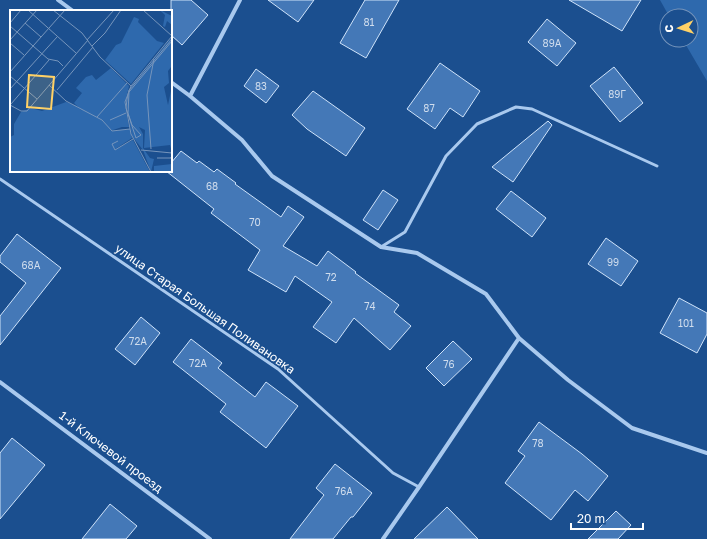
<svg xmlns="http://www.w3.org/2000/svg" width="707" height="539" font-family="'Golos Text',sans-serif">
<rect width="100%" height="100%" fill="#1b4f8f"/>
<path fill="#2e69ad" d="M 660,0 L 707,0 L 707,81 L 683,40 L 691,40 L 691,16 L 669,16 Z"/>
<path fill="#4478b7" stroke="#cfe3fa" d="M 171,0 L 191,0 L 208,15 L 182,45 L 171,35 Z
M 268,0 L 314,0 L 298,22 Z
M 365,0 L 399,0 L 366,58 L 340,43 Z
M 569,0 L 641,0 L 622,31 Z
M 547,19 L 576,43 L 557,66 L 528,42 Z
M 440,63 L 480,91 L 463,117 L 450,108 L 435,129 L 407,109 Z
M 614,67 L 643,103 L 620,122 L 590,86 Z
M 256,69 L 279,86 L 266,103 L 244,86 Z
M 313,91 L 365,128 L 346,156 L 307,129 L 292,115 Z
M 548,121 L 552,125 L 524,166 L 513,182 L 492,167 Z
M 181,151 L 197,163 L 199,161 L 214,172 L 217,169 L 236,183 L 235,184 L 281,217 L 288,206 L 304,217 L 283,246 L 317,266 L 328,251 L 356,272 L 355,273 L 399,305 L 394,312 L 411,326 L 390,350 L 354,318 L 336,343 L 313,327 L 332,302 L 295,276 L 286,292 L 248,270 L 260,250 L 211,213 L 214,209 L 166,171 L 171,171 L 171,163 Z
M 383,190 L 398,200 L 378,230 L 363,220 Z
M 511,191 L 546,218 L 532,237 L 496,209 Z
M 17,234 L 61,268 L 0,345 L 0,316 L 26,283 L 0,262 L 0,256 Z
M 606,238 L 638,261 L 621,286 L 588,264 Z
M 679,298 L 707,313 L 707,334 L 697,353 L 660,333 Z
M 141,317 L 160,333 L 135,365 L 115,349 Z
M 191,339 L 222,363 L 218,368 L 255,397 L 266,382 L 298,406 L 266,448 L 220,412 L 226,404 L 173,362 Z
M 453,341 L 472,359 L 444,386 L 426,368 Z
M 539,422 L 582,454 L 608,476 L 588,501 L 575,490 L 551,520 L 505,483 L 525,456 L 518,451 Z
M 12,438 L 45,465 L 0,519 L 0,453 Z
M 335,464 L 372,493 L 353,517 L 351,517 L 333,539 L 290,539 L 324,495 L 316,488 Z
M 110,504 L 137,526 L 126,539 L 82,539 Z
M 447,507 L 478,539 L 414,539 Z
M 616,511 L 631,525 L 618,539 L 588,539 Z"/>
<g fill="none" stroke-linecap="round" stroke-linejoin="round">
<path stroke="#a9c9ee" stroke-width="3" d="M 0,179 L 278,369 L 393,473 L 419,487
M 381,247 L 405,232 L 446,156 L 477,124 L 516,107 L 532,109 L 657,166"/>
<path stroke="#a9c9ee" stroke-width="4" d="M 58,0 L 73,11
M 171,82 L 190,96 L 242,140 L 272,176 L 381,247 L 417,253 L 486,294 L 519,338 L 568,380 L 632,428 L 707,453
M 190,96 L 240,0
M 0,382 L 210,539
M 383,539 L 419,487 L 519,338"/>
</g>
<g text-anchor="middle" stroke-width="3" stroke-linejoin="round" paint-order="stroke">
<g font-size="10" fill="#d0dded">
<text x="369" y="26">81</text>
<text x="552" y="47">89А</text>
<text x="261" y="90">83</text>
<text x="617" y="98">89Г</text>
<text x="429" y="112">87</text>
<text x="212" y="190">68</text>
<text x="255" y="226">70</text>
<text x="613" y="266">99</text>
<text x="31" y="269">68А</text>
<text x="331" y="281">72</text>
<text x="370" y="310">74</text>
<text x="686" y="327">101</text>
<text x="138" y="345">72А</text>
<text x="198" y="367">72А</text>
<text x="449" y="368">76</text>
<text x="538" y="447">78</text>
<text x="344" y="495">76А</text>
</g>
<g font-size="12" fill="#fff" stroke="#1b4f8f">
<text transform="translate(205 309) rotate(35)" y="4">улица Старая Большая Поливановка</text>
<text transform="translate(111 452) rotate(37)" y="4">1-й Ключевой проезд</text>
</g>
</g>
<g transform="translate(10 10)">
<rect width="162" height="162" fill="#1b4f8f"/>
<path d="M 150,0 L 162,6 L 162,15 L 157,11 L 155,17 L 153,16 L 155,5 ZM 124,7 L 129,9 L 128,12 L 147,31 L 154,33 L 121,74 L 95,50 L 106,35 L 111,33 ZM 162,27 L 162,142 L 160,135 L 134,138 L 135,120 L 129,117 L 133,124 L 133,138 L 140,148 L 144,149 L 141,162 L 133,140 L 122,126 L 116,92 L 119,80 ZM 161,57 L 161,81 L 158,95 L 154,77 L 159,73 L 158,61 ZM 101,58 L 119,76 L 115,94 L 119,117 L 112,117 L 100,121 L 120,119 L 122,128 L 104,140 L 123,130 L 140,162 L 0,162 L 0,127 L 4,125 L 4,114 L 11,102 L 21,98 L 32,101 L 56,92 L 65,95 L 72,101 L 64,93 L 72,83 L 66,78 L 76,67 L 82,65 L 86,70 ZM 162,154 L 162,162 L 144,162 L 144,156 Z" fill="#2e69ad" fill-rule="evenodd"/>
<path fill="none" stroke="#7695bc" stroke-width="1" d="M 18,0 L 66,43M 43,0 L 72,23 L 90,47 L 121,76M 133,0 L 162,26M 0,13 L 11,0M 15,13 L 31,27M 0,16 L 38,49 L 48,51 L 53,56M 162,29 L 119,80 L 117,89 L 116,98 L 126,128 L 131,125 L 122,115 L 118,103 L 119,82 L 162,31M 0,30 L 27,0M 77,30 L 104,0M 0,33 L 14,45M 82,36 L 95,23 L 111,0M 0,62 L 55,0M 0,66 L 27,89M 39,75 L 56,91 L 92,110 L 102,121 L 120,119M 0,79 L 47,27M 47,80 L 83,37M 1,94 L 39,50M 0,95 L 11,101 L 17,101 L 78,30M 87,107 L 117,73M 100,110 L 116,103M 108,131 L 102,134 L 105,140 L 123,129M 141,139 L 137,85 L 144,49M 131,140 L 162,143M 147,148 L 161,148 L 162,145M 141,162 L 121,124 L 115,92 L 121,76 L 162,26"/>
<path fill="#ffd166" fill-opacity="0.15" stroke="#ffd166" stroke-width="2" d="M 19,65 L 44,67 L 41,99 L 17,97 Z"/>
<rect width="162" height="162" fill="none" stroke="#fff" stroke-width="2"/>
</g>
<g transform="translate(679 28) rotate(266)"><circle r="19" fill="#1b4f8f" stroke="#7695bc"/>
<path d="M0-3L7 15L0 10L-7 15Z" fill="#ffd166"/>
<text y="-6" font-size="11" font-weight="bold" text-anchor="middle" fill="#ffffff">С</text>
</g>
<path d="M571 523v6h72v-6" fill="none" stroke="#ffffff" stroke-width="2"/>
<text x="577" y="523" font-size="12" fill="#ffffff" stroke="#1b4f8f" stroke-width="3" paint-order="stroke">20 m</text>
</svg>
